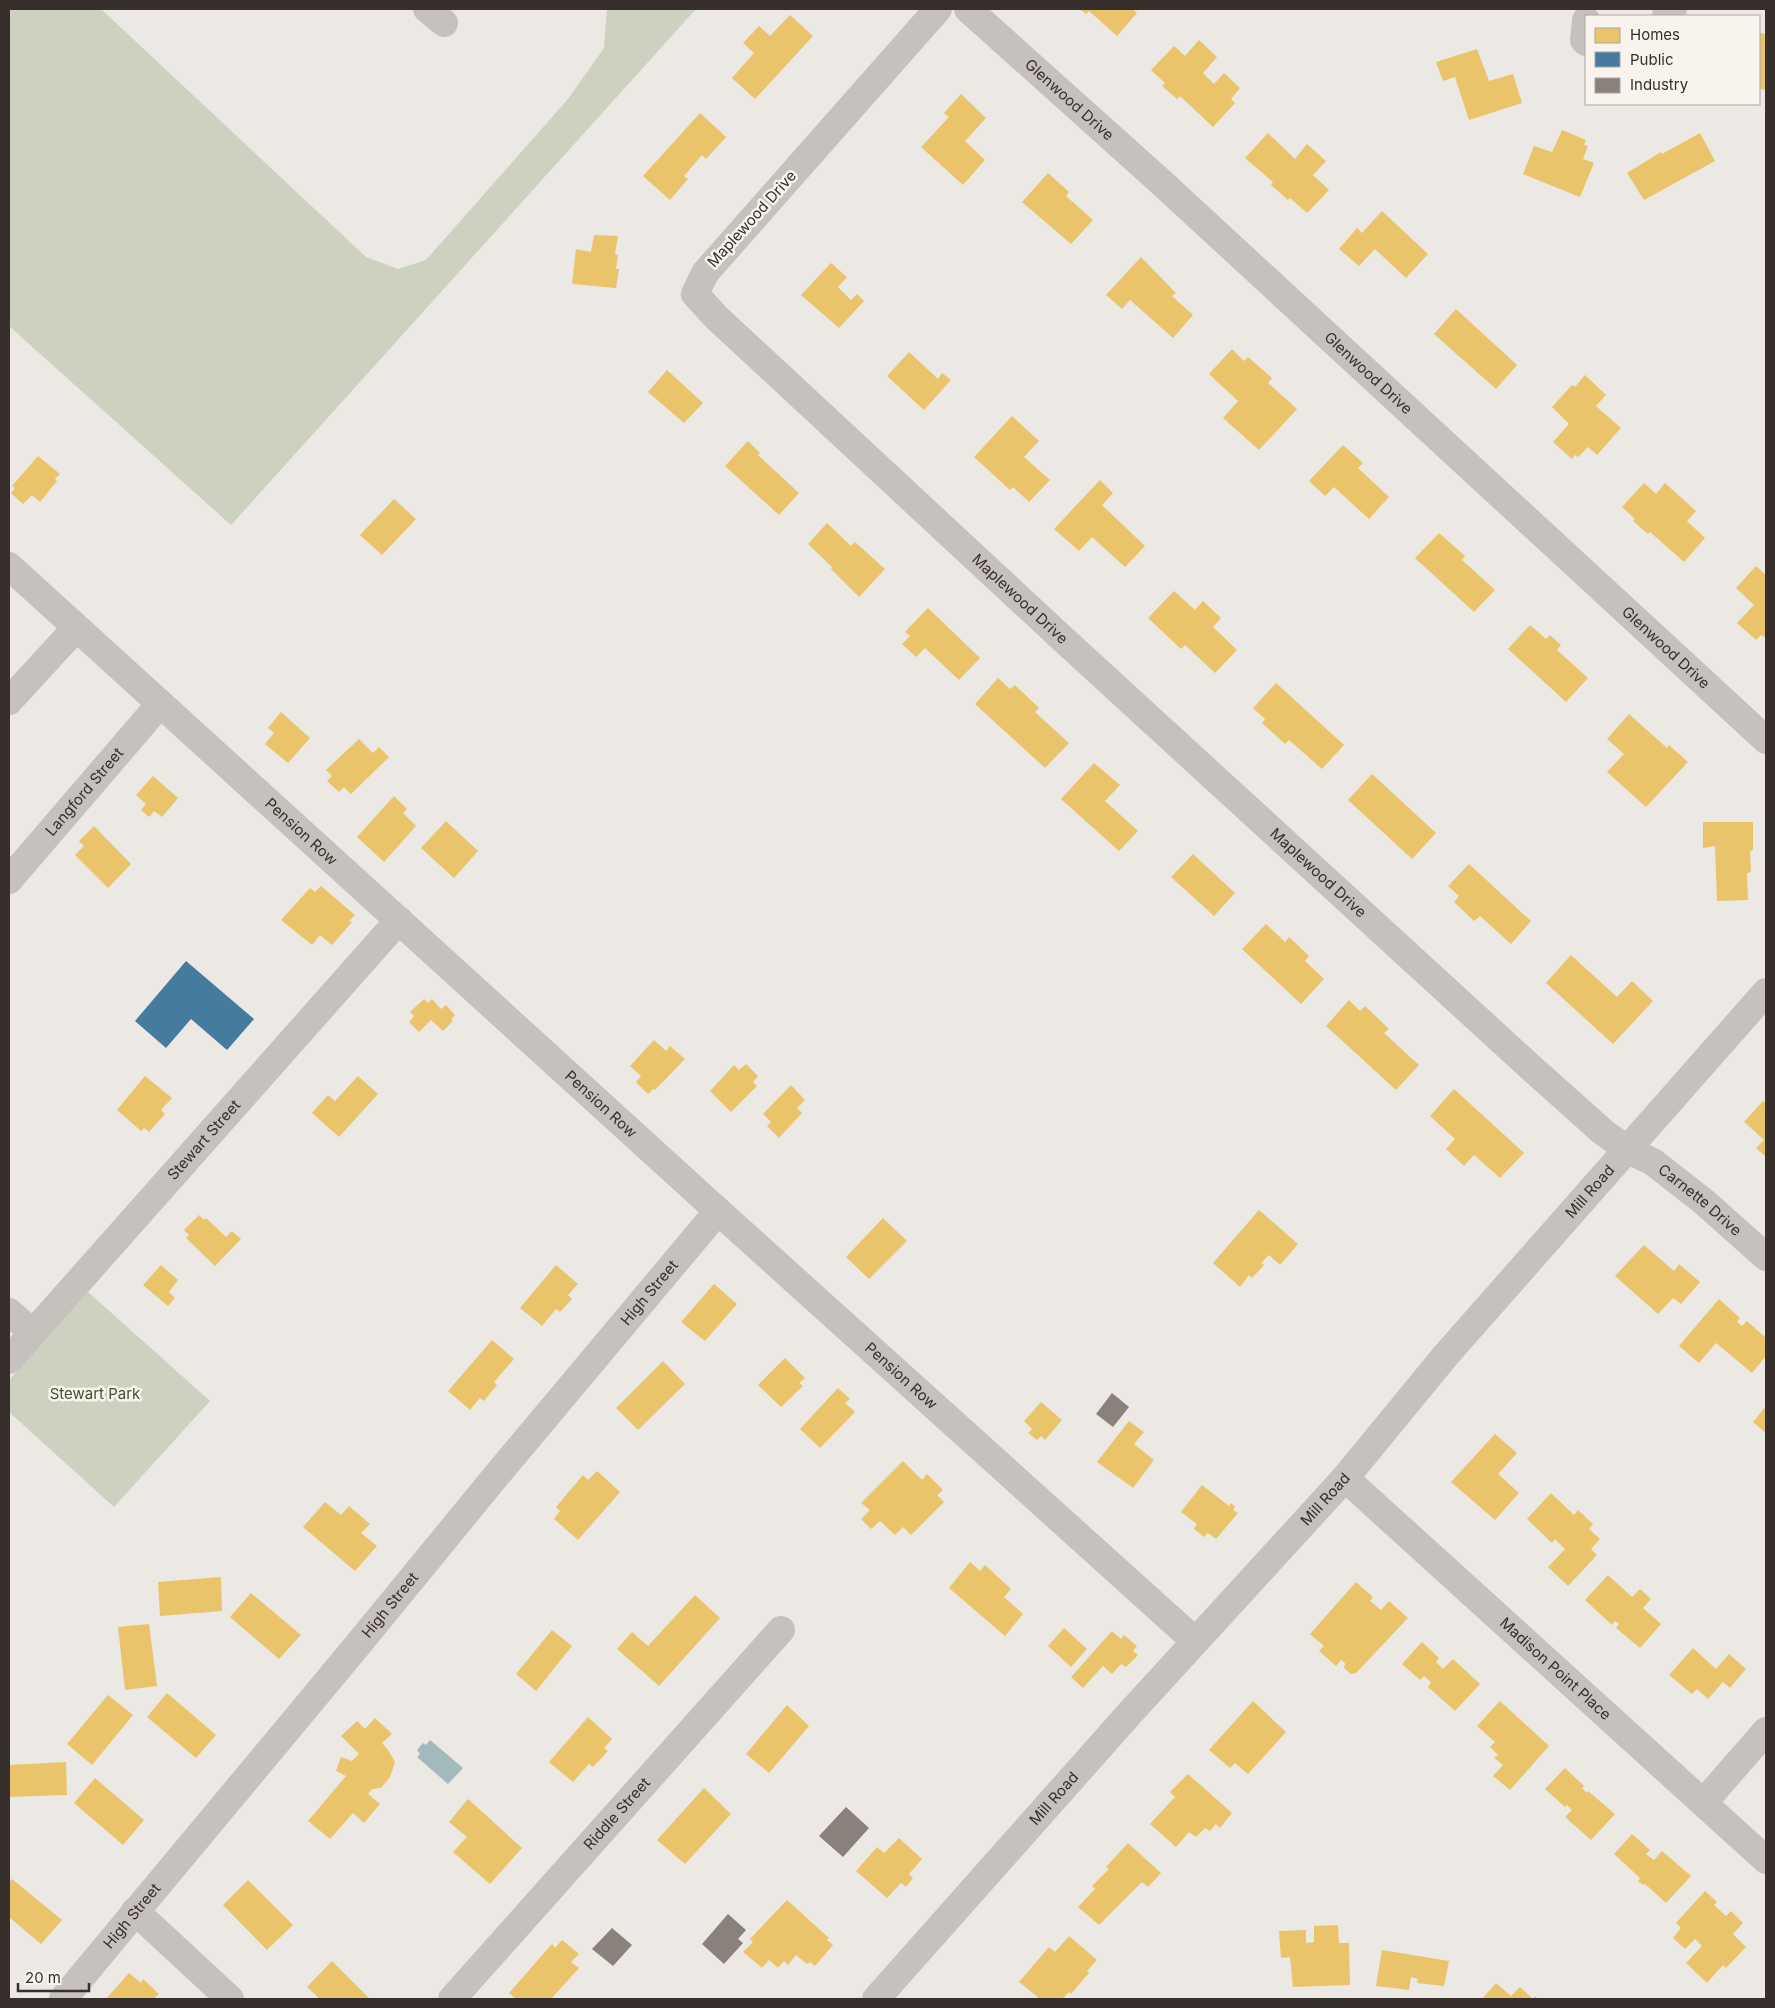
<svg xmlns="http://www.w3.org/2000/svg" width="1775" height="2008" font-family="Inter,sans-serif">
<rect width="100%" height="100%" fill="#ece8e4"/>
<path fill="#cdd1bf" d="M 9,9 L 101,9 L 366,257 L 398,269 L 426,260 L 568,99 L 604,48 L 607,9 L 696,9 L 231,525 L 9,326 Z
M 88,1292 L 210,1401 L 114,1507 L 9,1412 L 9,1380 Z"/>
<path fill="#a2babb" d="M 430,1740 L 463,1768 L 448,1784 L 417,1757 L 420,1754 L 417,1750 L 423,1743 L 426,1745 Z"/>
<path fill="#e9c46a" d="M 1080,9 L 1133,9 L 1137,13 L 1117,36 L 1089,11 L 1086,14 Z
M 790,15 L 813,36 L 755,99 L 732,78 L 754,53 L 743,43 L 759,26 L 770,36 Z
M 1760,33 L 1766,34 L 1766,90 L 1759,89 Z
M 1199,40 L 1217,57 L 1203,73 L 1214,84 L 1224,73 L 1240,88 L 1231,99 L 1235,103 L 1213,127 L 1180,96 L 1177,99 L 1162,86 L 1165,83 L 1151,70 L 1174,46 L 1185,56 Z
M 1477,49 L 1489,81 L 1513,74 L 1522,103 L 1469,120 L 1455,77 L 1443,81 L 1436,62 Z
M 961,94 L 986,118 L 965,141 L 985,160 L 963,185 L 921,147 L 949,117 L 944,113 Z
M 700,113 L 726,137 L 706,159 L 702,155 L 684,176 L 688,179 L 670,200 L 643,176 Z
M 1562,130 L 1586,140 L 1584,145 L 1588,146 L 1583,159 L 1594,163 L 1580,197 L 1523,174 L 1534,146 L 1552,152 Z
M 1268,133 L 1295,159 L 1307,144 L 1326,161 L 1313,175 L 1329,190 L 1307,213 L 1290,198 L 1288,200 L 1271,185 L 1273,182 L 1245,158 Z
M 1700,133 L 1715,161 L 1644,200 L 1627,173 L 1661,152 L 1662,154 Z
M 1048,173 L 1069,192 L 1066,196 L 1093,220 L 1071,244 L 1022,202 Z
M 1382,211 L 1428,254 L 1406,278 L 1375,249 L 1359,266 L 1339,249 L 1357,228 L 1362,233 Z
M 594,235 L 618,236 L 615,254 L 618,255 L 616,269 L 619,269 L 616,288 L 572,284 L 576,249 L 591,252 Z
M 1141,257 L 1176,293 L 1172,296 L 1193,315 L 1173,338 L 1130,300 L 1122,309 L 1106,295 Z
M 831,263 L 847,277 L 838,287 L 851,300 L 857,294 L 864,301 L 839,328 L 801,295 Z
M 1456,309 L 1517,365 L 1496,389 L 1434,334 Z
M 1232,349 L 1244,361 L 1248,357 L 1272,378 L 1268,383 L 1297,409 L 1259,450 L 1223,418 L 1238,401 L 1209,374 Z
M 909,352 L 938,379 L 942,373 L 951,380 L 924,410 L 887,376 Z
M 667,370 L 703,403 L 684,423 L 648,392 Z
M 1585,375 L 1606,395 L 1596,406 L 1621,428 L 1597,455 L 1588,447 L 1578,457 L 1575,455 L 1572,459 L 1553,442 L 1569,424 L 1552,407 L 1572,385 L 1575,387 Z
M 1012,416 L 1039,441 L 1024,457 L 1050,480 L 1029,502 L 1013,487 L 1010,490 L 974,457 Z
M 748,441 L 760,453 L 758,455 L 799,493 L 779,515 L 725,466 Z
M 1343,445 L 1363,463 L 1358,468 L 1389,497 L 1369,519 L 1334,487 L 1325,496 L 1309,481 Z
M 38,456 L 60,474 L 55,479 L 57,481 L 40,502 L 32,495 L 23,504 L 11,493 L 15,488 L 12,486 Z
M 1100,480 L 1113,493 L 1102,505 L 1145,546 L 1125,567 L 1092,537 L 1079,551 L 1054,529 Z
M 1644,483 L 1656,494 L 1665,483 L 1696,511 L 1687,521 L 1705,538 L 1684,562 L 1650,532 L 1648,534 L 1633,521 L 1635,519 L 1622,507 Z
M 394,499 L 416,519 L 382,555 L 360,535 Z
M 827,523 L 851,546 L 855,542 L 885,569 L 859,597 L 831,569 L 832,567 L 808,544 Z
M 1439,533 L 1465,556 L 1462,560 L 1495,590 L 1474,612 L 1415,558 Z
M 1756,566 L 1766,575 L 1766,635 L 1764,637 L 1761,635 L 1756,640 L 1737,623 L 1754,605 L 1736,588 Z
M 1174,591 L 1195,610 L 1203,601 L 1221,618 L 1213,627 L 1237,650 L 1215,673 L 1185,645 L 1181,649 L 1148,618 Z
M 928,608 L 980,658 L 959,680 L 925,648 L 916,657 L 902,644 L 910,636 L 905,632 Z
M 1530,625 L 1546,639 L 1550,635 L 1561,645 L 1557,650 L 1588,678 L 1566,702 L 1508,649 Z
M 998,678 L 1010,689 L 1015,685 L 1039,708 L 1035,712 L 1069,743 L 1045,768 L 975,704 Z
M 1276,683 L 1344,745 L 1322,769 L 1289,740 L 1285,744 L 1262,723 L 1265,719 L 1253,708 Z
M 281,712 L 310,738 L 288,763 L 265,744 L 274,733 L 268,728 Z
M 1629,714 L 1667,748 L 1669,745 L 1688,762 L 1646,807 L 1607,772 L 1624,754 L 1607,739 Z
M 359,739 L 373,753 L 379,747 L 389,757 L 351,794 L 344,787 L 339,792 L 327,781 L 332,776 L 326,770 Z
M 1094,763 L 1120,785 L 1105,801 L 1138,831 L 1119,851 L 1061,799 Z
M 1372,774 L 1436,833 L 1412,859 L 1348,800 Z
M 153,776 L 178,798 L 162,817 L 154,811 L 149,817 L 141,810 L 146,804 L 136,795 Z
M 394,796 L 407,809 L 403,813 L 416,826 L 384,862 L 357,837 Z
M 446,821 L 478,851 L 454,878 L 421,848 Z
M 1703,822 L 1753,822 L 1753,850 L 1750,851 L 1751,872 L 1747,873 L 1748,900 L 1717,901 L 1715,846 L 1703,848 Z
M 94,826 L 131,864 L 108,888 L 75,855 L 84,846 L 79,841 Z
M 1193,854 L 1235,893 L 1214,916 L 1171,877 Z
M 1469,864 L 1531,921 L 1511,944 L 1480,916 L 1474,921 L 1454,902 L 1459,896 L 1448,886 Z
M 321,886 L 355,915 L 349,921 L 352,922 L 332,945 L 320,935 L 312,945 L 281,920 L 310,888 L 315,892 Z
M 1266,924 L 1285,942 L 1289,937 L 1309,956 L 1305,961 L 1324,979 L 1301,1004 L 1242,949 Z
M 1571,955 L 1617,997 L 1632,981 L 1653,1001 L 1613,1044 L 1546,983 Z
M 424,999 L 428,1003 L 432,999 L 441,1009 L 446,1005 L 455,1015 L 451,1020 L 453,1021 L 443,1031 L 431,1020 L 419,1032 L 409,1022 L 414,1016 L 410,1012 Z
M 1349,1000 L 1360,1011 L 1365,1006 L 1389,1029 L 1384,1033 L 1419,1065 L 1396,1090 L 1326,1026 Z
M 654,1040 L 666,1051 L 670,1046 L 685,1059 L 655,1090 L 653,1089 L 648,1094 L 636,1082 L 641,1076 L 630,1066 Z
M 746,1064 L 758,1076 L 753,1082 L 757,1086 L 731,1112 L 710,1091 L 734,1065 L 739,1070 Z
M 145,1076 L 172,1098 L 161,1110 L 165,1114 L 149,1132 L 144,1128 L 141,1131 L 117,1110 Z
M 358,1076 L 378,1094 L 339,1137 L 312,1113 L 328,1095 L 335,1101 Z
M 791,1085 L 805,1100 L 797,1108 L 802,1113 L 779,1138 L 767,1126 L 771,1122 L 763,1114 Z
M 1454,1089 L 1524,1153 L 1500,1178 L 1474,1155 L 1464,1166 L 1446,1149 L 1455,1139 L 1430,1116 Z
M 1763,1101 L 1766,1103 L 1766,1157 L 1756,1148 L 1764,1140 L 1744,1122 Z
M 1259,1210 L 1298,1244 L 1280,1265 L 1269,1255 L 1261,1263 L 1264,1265 L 1252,1278 L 1249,1275 L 1240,1287 L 1213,1263 Z
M 199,1215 L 204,1220 L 206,1218 L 226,1237 L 232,1231 L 241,1239 L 215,1266 L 186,1238 L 189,1235 L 184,1230 Z
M 883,1218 L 907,1241 L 869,1279 L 846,1257 Z
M 1644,1245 L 1674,1271 L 1679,1264 L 1700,1282 L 1681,1304 L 1673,1298 L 1658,1314 L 1615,1276 Z
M 161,1265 L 178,1280 L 169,1292 L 175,1298 L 168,1306 L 143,1285 Z
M 556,1265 L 578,1284 L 568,1295 L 572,1299 L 560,1312 L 556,1309 L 542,1326 L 520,1308 Z
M 714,1284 L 737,1304 L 705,1341 L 681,1322 Z
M 1719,1299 L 1740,1318 L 1737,1322 L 1742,1326 L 1747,1321 L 1766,1338 L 1766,1356 L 1752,1373 L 1716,1343 L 1699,1363 L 1679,1346 Z
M 492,1340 L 514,1359 L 494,1382 L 497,1385 L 484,1401 L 480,1398 L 470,1410 L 448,1391 Z
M 785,1358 L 805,1378 L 799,1383 L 803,1386 L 781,1407 L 758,1385 Z
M 663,1361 L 685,1384 L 638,1430 L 616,1408 Z
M 838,1388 L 850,1399 L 845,1403 L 855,1412 L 820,1448 L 800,1429 Z
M 1041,1402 L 1062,1420 L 1045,1440 L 1041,1436 L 1037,1440 L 1028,1433 L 1032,1429 L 1024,1421 Z
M 1766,1406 L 1766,1433 L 1753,1422 Z
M 1129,1421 L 1144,1432 L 1134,1444 L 1154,1460 L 1133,1488 L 1097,1462 Z
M 1495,1434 L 1517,1453 L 1498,1474 L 1519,1493 L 1495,1520 L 1451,1482 Z
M 903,1461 L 922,1480 L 927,1474 L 943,1490 L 937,1495 L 944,1502 L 911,1535 L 903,1527 L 895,1535 L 880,1521 L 871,1529 L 861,1519 L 870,1510 L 861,1503 Z
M 597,1471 L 620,1492 L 578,1540 L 554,1519 L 560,1511 L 556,1507 L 583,1475 L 588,1480 Z
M 1202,1485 L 1229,1506 L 1231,1503 L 1235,1507 L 1233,1510 L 1238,1513 L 1216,1539 L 1208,1533 L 1204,1537 L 1194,1529 L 1197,1524 L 1181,1512 Z
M 1551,1493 L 1574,1515 L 1578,1510 L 1593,1524 L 1589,1529 L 1600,1539 L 1591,1549 L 1597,1555 L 1568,1586 L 1548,1567 L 1565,1549 L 1555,1539 L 1552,1543 L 1527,1519 Z
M 325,1502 L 341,1515 L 349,1506 L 370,1524 L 361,1533 L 377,1546 L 355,1571 L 303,1527 Z
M 970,1562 L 980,1571 L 985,1565 L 1011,1589 L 1004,1597 L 1023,1614 L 1005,1636 L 949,1588 Z
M 1608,1575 L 1632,1597 L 1640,1589 L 1651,1599 L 1643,1608 L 1661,1624 L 1640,1648 L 1616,1628 L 1619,1624 L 1615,1621 L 1612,1625 L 1585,1600 Z
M 221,1577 L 222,1611 L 160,1616 L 158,1582 Z
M 1356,1582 L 1373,1597 L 1370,1601 L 1381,1610 L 1389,1601 L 1408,1618 L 1356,1673 L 1351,1674 L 1344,1668 L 1345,1663 L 1341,1660 L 1336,1666 L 1319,1651 L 1324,1646 L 1310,1634 Z
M 251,1593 L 301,1635 L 279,1659 L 230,1617 Z
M 695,1595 L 720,1618 L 659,1686 L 617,1649 L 632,1632 L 648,1646 Z
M 149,1624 L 157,1686 L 125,1690 L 118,1627 Z
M 1064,1628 L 1087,1649 L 1071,1667 L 1048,1646 Z
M 552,1630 L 572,1646 L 536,1691 L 516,1674 Z
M 1112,1631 L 1121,1639 L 1124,1635 L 1137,1646 L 1133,1651 L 1138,1655 L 1126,1667 L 1121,1664 L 1112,1674 L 1103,1666 L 1083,1688 L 1071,1677 Z
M 1422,1642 L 1439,1658 L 1436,1662 L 1443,1669 L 1453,1659 L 1480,1684 L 1455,1711 L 1428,1687 L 1431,1682 L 1424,1676 L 1420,1680 L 1402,1664 Z
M 1693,1648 L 1716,1669 L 1729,1654 L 1746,1669 L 1730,1688 L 1723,1682 L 1708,1699 L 1697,1689 L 1692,1694 L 1669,1675 Z
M 167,1693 L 216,1735 L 196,1758 L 147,1717 Z
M 108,1695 L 133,1715 L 92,1765 L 67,1744 Z
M 1253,1701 L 1286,1732 L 1248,1774 L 1235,1763 L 1230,1768 L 1209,1750 Z
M 1500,1701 L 1549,1746 L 1510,1790 L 1493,1776 L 1503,1765 L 1494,1758 L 1498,1755 L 1490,1747 L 1495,1742 L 1477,1726 Z
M 787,1705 L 809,1726 L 769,1773 L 746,1754 Z
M 588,1717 L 612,1739 L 604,1748 L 608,1751 L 593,1767 L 589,1764 L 573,1782 L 549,1762 Z
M 375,1718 L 392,1734 L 382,1743 L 388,1750 L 395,1762 L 390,1777 L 381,1788 L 372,1789 L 368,1794 L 380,1804 L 364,1823 L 353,1813 L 330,1839 L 308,1821 L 346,1776 L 336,1771 L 341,1757 L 352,1761 L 359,1754 L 341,1736 L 357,1721 L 365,1729 Z
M 66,1762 L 67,1795 L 9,1797 L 9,1765 Z
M 1565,1768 L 1584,1786 L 1582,1788 L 1587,1793 L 1588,1791 L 1615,1814 L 1591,1840 L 1565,1817 L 1572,1810 L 1567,1805 L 1565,1807 L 1545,1789 Z
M 1188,1774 L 1232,1813 L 1220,1828 L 1216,1824 L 1210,1831 L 1205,1828 L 1196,1837 L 1189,1832 L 1176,1847 L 1150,1824 L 1175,1797 L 1170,1792 Z
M 95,1778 L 144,1820 L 123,1845 L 74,1803 Z
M 704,1788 L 731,1814 L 685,1864 L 657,1840 Z
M 468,1799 L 522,1848 L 490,1884 L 453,1852 L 467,1837 L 449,1822 Z
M 1632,1834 L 1650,1850 L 1646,1854 L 1654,1860 L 1662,1851 L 1691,1876 L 1666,1903 L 1645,1884 L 1643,1885 L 1638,1881 L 1640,1878 L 1614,1854 Z
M 899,1838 L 922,1859 L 909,1874 L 913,1878 L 906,1887 L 901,1883 L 887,1898 L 856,1871 L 877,1847 L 884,1853 Z
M 1128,1843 L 1161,1873 L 1148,1887 L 1142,1882 L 1099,1925 L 1078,1907 L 1095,1889 L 1092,1886 L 1109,1869 L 1106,1867 Z
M 12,1879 L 62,1920 L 41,1944 L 9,1917 L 9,1883 Z
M 248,1880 L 293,1925 L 267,1950 L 223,1905 Z
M 1705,1891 L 1717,1902 L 1714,1905 L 1726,1916 L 1731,1911 L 1743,1923 L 1733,1934 L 1746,1947 L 1726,1968 L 1723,1965 L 1707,1983 L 1686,1963 L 1702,1946 L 1695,1939 L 1685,1949 L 1673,1938 L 1681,1928 L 1676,1923 Z
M 787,1900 L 829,1938 L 827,1940 L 833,1945 L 815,1966 L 810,1962 L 807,1964 L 796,1955 L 788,1965 L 784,1961 L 778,1968 L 769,1960 L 762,1968 L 743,1952 L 753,1942 L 750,1939 Z
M 1338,1925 L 1339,1943 L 1349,1943 L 1350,1985 L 1293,1987 L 1290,1957 L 1281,1958 L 1279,1931 L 1306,1930 L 1306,1943 L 1314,1942 L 1314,1926 Z
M 1069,1936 L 1097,1960 L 1087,1971 L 1089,1973 L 1071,1994 L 1069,1992 L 1062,1999 L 1040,1999 L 1019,1982 L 1049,1947 L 1055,1952 Z
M 562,1940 L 579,1954 L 571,1962 L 579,1968 L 551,1999 L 516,1999 L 509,1993 L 552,1944 L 555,1948 Z
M 1382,1950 L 1449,1961 L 1444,1986 L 1417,1983 L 1418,1979 L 1411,1977 L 1409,1990 L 1376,1986 Z
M 332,1961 L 370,1999 L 320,1999 L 307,1987 Z
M 129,1973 L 141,1983 L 143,1979 L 159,1994 L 155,1997 L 158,1999 L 106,1999 Z
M 1496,1983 L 1511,1996 L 1520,1987 L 1533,1999 L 1535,1996 L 1538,1999 L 1482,1999 Z"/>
<path fill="#457b9d" d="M 186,961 L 254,1019 L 227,1050 L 191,1019 L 166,1048 L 135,1021 Z"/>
<path fill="#8a817c" d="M 1112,1393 L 1129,1407 L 1113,1427 L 1096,1414 Z
M 846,1807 L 869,1828 L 843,1857 L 819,1836 Z
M 728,1914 L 746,1930 L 738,1939 L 743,1943 L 724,1964 L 702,1944 Z
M 612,1928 L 632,1945 L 613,1966 L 592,1949 Z"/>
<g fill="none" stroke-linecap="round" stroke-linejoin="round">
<g stroke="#c6c1bc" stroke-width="28">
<path d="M 427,9 L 444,23"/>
<path id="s1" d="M 938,9 L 705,273 L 695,294 L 716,317 L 1065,641 L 1528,1065 L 1603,1132 L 1628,1150 L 1653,1162 L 1703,1201 L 1766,1257"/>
<path id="s2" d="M 968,9 L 1162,183 L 1766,740"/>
<path d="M 1666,16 L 1673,9"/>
<path d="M 1586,20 L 1584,40 L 1586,42"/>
<path id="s3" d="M 9,566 L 718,1211 L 1195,1641"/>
<path d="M 9,701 L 76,628"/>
<path id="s4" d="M 9,880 L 160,704"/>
<path d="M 9,1312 L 33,1333"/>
<path id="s5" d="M 9,1360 L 399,920"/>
<path id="s6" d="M 1345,1478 L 1766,1860"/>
<path d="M 1704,1802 L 1766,1731"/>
<path d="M 135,1911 L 230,1999"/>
<path id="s7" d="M 63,1999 L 356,1647 L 496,1476 L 718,1211"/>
<path id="s8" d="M 452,1999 L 781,1630"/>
<path id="s9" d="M 876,1999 L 1130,1713 L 1345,1478 L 1446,1355 L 1766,992"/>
</g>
</g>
<g text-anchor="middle" stroke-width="5" stroke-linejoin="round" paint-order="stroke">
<g font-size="15" fill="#362f2b" stroke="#f8f3ec">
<text dy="5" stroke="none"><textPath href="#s2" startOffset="136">Glenwood Drive</textPath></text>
<text transform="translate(752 219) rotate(-48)" y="5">Maplewood Drive</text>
<text dy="5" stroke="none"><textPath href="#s2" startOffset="541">Glenwood Drive</textPath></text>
<text dy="5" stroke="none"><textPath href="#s1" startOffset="821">Maplewood Drive</textPath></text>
<text dy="5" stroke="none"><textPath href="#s2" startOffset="946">Glenwood Drive</textPath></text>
<text dy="5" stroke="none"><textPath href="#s4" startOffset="116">Langford Street</textPath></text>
<text dy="5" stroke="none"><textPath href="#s3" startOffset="395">Pension Row</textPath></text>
<text dy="5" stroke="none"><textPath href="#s1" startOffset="1226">Maplewood Drive</textPath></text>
<text dy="5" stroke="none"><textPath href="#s3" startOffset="800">Pension Row</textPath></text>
<text dy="5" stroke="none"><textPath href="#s5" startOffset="294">Stewart Street</textPath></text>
<text dy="5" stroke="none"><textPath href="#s9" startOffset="1078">Mill Road</textPath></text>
<text dy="5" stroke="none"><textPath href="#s1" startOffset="1730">Carnette Drive</textPath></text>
<text dy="5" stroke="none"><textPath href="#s7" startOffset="918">High Street</textPath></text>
<text dy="5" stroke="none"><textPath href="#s3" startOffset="1205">Pension Row</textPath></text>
<text dy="5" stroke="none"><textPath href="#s9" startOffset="672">Mill Road</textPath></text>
<text dy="5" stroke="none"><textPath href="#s7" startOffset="512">High Street</textPath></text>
<text dy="5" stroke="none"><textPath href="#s6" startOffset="284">Madison Point Place</textPath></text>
<text dy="5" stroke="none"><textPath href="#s9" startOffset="268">Mill Road</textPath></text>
<text dy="5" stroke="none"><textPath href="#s8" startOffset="248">Riddle Street</textPath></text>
<text dy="5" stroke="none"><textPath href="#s7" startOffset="108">High Street</textPath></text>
</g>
<g font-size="15" fill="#445131" stroke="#f8f3ec">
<text x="95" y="1399">Stewart Park</text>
</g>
</g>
<rect width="1775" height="2008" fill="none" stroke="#362f2b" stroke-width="20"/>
<rect x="1585" y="15" width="175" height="90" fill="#f8f3ec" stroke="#aaa59f"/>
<rect x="1595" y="28" width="25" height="15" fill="#e9c46a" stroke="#aaa59f"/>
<text x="1630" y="40" font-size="15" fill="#362f2b">Homes</text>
<rect x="1595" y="52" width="25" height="15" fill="#457b9d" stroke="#aaa59f"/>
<text x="1630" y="65" font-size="15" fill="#362f2b">Public</text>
<rect x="1595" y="78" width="25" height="15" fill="#8a817c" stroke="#aaa59f"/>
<text x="1630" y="90" font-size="15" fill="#362f2b">Industry</text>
<path d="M18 1983v8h71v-8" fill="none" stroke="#362f2b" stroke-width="2.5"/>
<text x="25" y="1983" font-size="15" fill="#362f2b" stroke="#f8f3ec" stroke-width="4" paint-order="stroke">20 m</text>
</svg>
